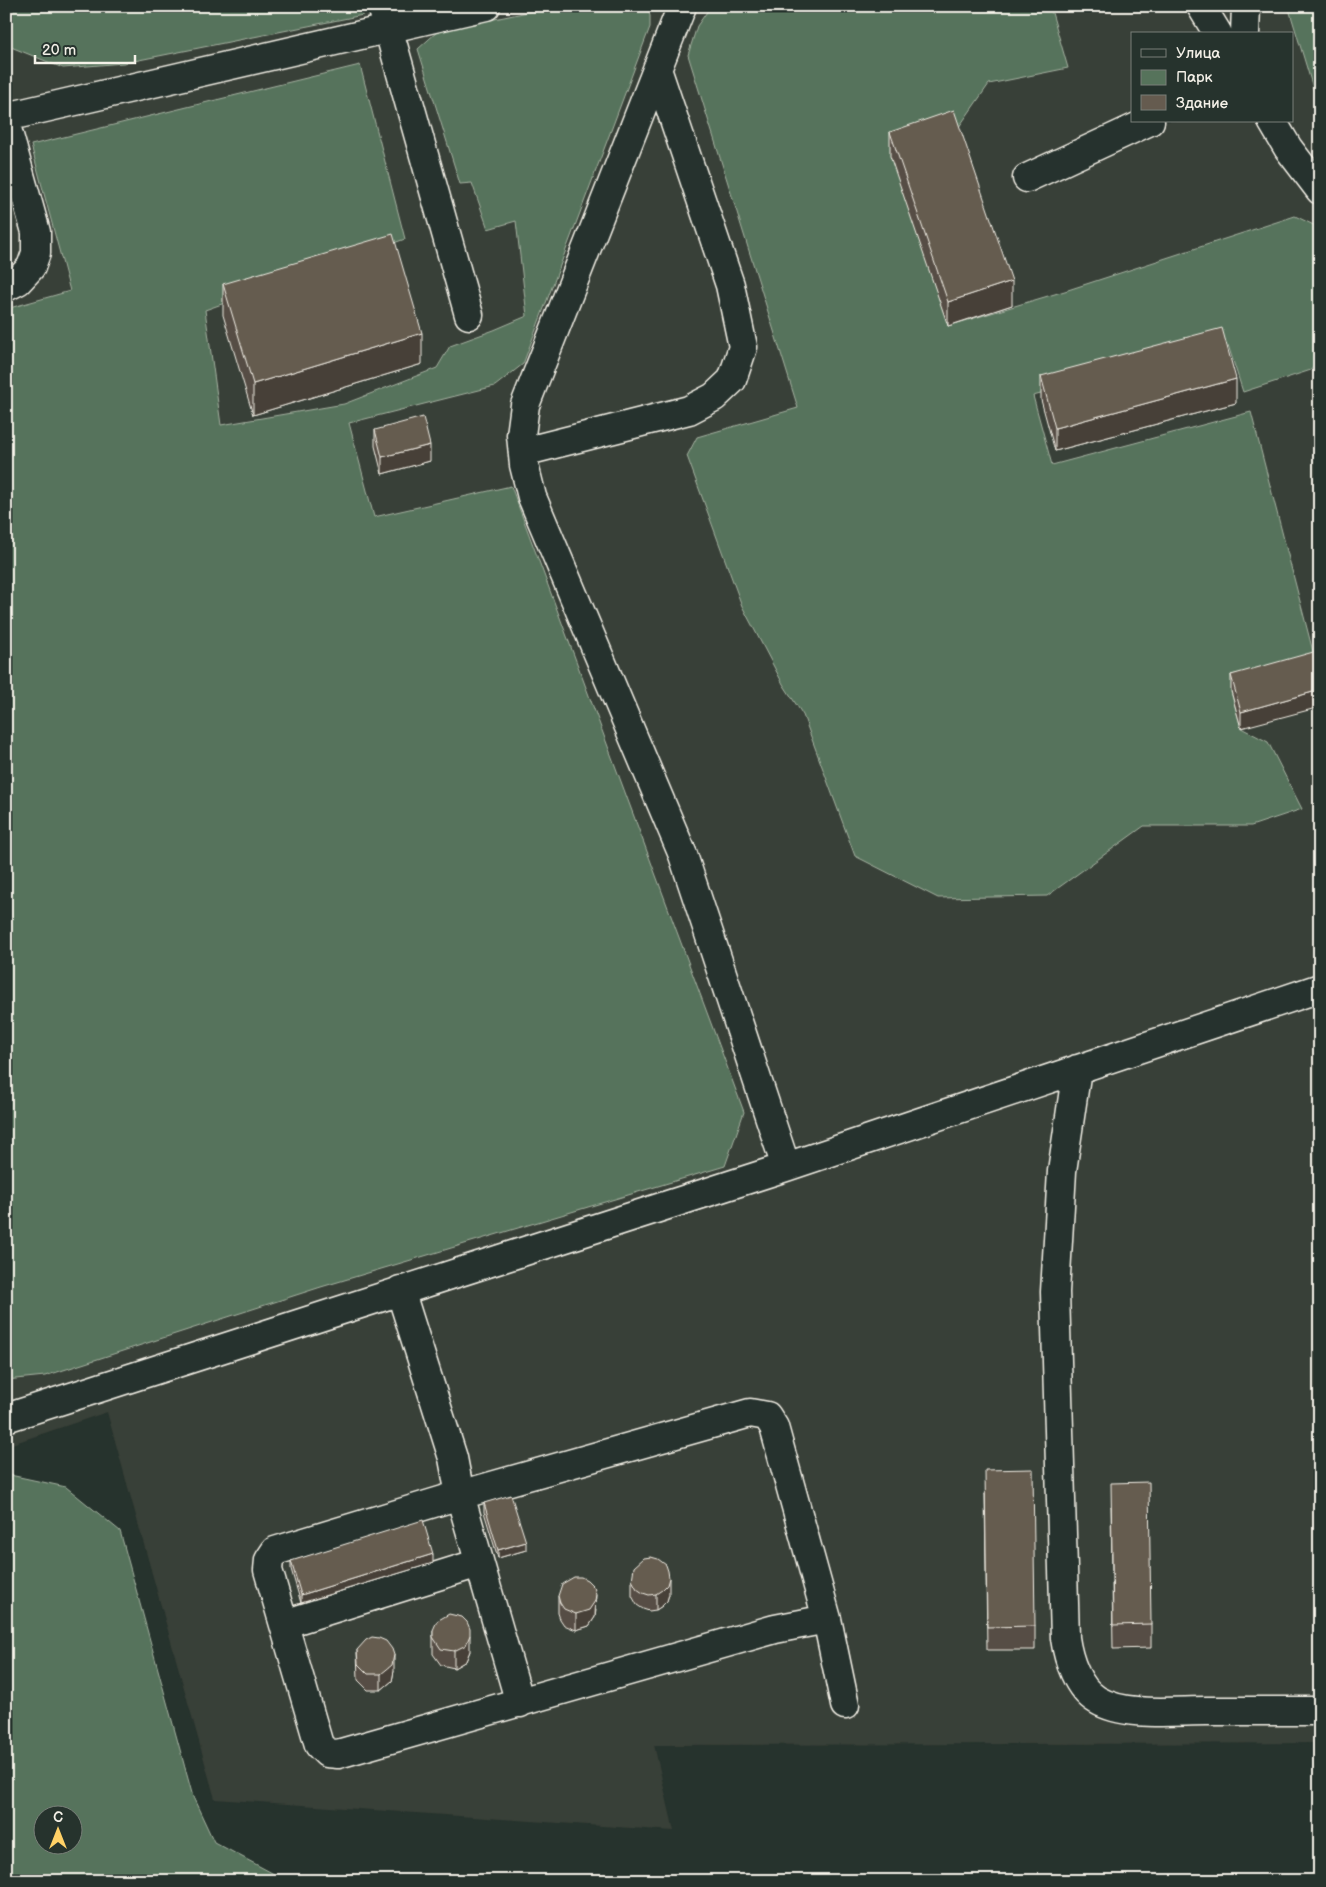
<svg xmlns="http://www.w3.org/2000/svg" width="1326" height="1887" font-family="'Balsamiq Sans',sans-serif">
<rect width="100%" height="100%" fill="#26332d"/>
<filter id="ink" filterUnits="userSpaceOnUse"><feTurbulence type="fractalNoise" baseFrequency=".02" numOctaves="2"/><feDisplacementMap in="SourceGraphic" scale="10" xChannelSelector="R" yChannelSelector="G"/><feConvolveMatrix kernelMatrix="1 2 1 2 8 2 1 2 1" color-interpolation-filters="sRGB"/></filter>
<g filter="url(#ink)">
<path fill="#393f37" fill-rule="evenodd" d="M 6,6 L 1320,6 L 1320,1743 L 654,1745 L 674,1831 L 215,1799 L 107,1412 L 6,1446 ZM 1132,34 L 1292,34 L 1292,121 L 1132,121 Z"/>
<path fill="#56735b" stroke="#a5b2a2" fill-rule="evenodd" d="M 6,6 L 360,6 L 363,15 L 124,63 L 63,68 L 6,45 Z
M 556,6 L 647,6 L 650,16 L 650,27 L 523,364 L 495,386 L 349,423 L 374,517 L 511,486 L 744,1112 L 725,1166 L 321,1287 L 45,1376 L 6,1380 L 6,309 L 70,291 L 31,145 L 360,65 L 405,239 L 205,310 L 221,425 L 344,404 L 437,368 L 450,346 L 494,330 L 527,316 L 516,221 L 488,229 L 472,183 L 460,184 L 418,49 L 438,31 Z
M 711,6 L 1050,6 L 1068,68 L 989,84 L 954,134 L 948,326 L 1068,290 L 1295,216 L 1320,228 L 1320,358 L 1311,370 L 1243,392 L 1228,345 L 1033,396 L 1052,465 L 1251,412 L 1317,667 L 1231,692 L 1241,728 L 1268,742 L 1302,809 L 1251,826 L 1144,826 L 1047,896 L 938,898 L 855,856 L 803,715 L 783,684 L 742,606 L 687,456 L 697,437 L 798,408 L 688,55 L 697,26 Z
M 1288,6 L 1320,6 L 1320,111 L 1289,9 Z
M 10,1475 L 66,1487 L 120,1531 L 193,1797 L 214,1842 L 287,1881 L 6,1881 L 6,1477 ZM 72,1814 L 72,1844 L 42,1844 L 42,1814 Z"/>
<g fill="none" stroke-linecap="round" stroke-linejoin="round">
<g stroke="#f4f1e8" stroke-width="31">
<path id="minor" d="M 382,6 L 469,315
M 682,6 L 525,405 L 521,435 L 524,465 L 532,497 L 683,855 L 786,1167
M 1201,6 L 1218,34
M 1245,34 L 1246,6
M 6,117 L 486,6
M 1272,121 L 1288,148 L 1320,190
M 6,125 L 36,232 L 36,253 L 31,267 L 18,281 L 6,287
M 1027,178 L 1150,121
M 523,452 L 689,410 L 714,397 L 732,380 L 743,347 L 730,285 L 657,69
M 1077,1069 L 1062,1171 L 1055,1292 L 1065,1638 C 1068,1659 1077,1688 1097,1700 C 1125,1717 1174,1711 1206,1711 C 1244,1711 1282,1711 1320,1711
M 400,1290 L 453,1458 L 460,1495 L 520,1703
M 6,1418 L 786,1167 L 1320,988
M 827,1619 L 775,1629 L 338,1754 L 327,1753 L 319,1745 L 268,1570 L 269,1560 L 275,1551 L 460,1495 L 750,1413 L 767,1416 L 774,1427 L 827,1619 L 845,1705
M 284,1624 L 479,1563"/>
</g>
<use href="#minor" stroke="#26332d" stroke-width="28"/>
</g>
<path fill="#574e44" stroke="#f4f1e8" d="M 890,132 L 1012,305 L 948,326 L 890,156 Z
M 223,284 L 422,364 L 253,415 L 223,315 Z
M 1041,376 L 1236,403 L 1055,451 L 1041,400 Z
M 375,430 L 430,461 L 382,474 L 375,446 Z
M 1319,659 L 1241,728 L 1231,691 L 1231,675 Z
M 985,1494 L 1035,1626 L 1035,1650 L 987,1650 Z
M 484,1503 L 526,1550 L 498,1558 L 484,1512 Z
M 1111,1506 L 1151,1624 L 1151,1648 L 1113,1649 Z
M 291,1561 L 433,1563 L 301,1603 L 291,1569 Z
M 632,1580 L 669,1594 L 667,1601 L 662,1606 L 656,1610 L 649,1611 L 643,1609 L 637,1605 L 632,1596 Z
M 558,1596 L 596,1610 L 595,1617 L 589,1626 L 576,1630 L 564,1625 L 560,1619 L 558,1613 Z
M 433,1630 L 470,1651 L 466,1661 L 454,1668 L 441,1665 L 433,1654 Z
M 357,1650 L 394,1671 L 392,1681 L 381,1690 L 368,1690 L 358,1680 Z"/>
<path fill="#474037" stroke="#f4f1e8" d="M 1012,281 L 1012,305 L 948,326 L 948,302 Z
M 422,333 L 422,364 L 253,415 L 253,384 Z
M 1236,379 L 1236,403 L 1055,451 L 1055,428 Z
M 430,445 L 430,461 L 382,474 L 382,457 Z
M 1320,690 L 1320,707 L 1241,728 L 1241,712 Z
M 526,1542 L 526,1550 L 498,1558 L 498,1550 Z
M 433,1554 L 433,1563 L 301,1603 L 301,1595 Z
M 669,1578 L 669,1594 L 667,1601 L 662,1606 L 656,1610 L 656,1594 Z
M 596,1594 L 595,1617 L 589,1626 L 576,1630 L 576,1614 Z
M 470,1635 L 470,1651 L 466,1661 L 454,1668 L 454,1651 Z
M 394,1655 L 394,1671 L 392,1681 L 381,1690 L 381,1674 Z"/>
<path fill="#655b4f" stroke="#f4f1e8" d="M 954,110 L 1012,281 L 948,302 L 890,132 Z
M 393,234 L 422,333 L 253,384 L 223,284 Z
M 1222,328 L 1236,379 L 1055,428 L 1041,376 Z
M 423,417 L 430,445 L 382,457 L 375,430 Z
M 1317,651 L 1320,661 L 1320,690 L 1241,712 L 1231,675 Z
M 1033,1469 L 1035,1626 L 987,1627 L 985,1470 Z
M 1149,1482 L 1151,1624 L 1113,1625 L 1111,1483 Z
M 511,1495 L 526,1542 L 498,1550 L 484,1503 Z
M 423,1520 L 433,1554 L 301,1595 L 291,1561 Z
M 651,1557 L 658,1559 L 666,1565 L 668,1571 L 669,1578 L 667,1585 L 662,1590 L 656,1594 L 649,1595 L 643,1593 L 637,1589 L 632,1580 L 634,1567 L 644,1558 Z
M 574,1577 L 581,1577 L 587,1580 L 594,1587 L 596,1594 L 595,1601 L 589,1610 L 576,1614 L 564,1609 L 560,1603 L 558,1596 L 562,1584 Z
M 449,1614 L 462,1617 L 467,1622 L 470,1629 L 470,1635 L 466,1645 L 454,1651 L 441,1649 L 433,1637 L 433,1630 L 437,1621 Z
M 372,1637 L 379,1638 L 386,1641 L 392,1649 L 394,1655 L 392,1665 L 381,1674 L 368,1674 L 358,1664 L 357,1650 L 366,1640 Z"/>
</g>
<rect width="1326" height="1887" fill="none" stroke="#26332d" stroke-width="25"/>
<rect x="12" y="12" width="1301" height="1862" fill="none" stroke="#f4f1e8" stroke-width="2" filter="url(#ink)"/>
<rect x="1131" y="32" width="162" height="90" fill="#26332d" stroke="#787f78"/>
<rect x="1141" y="49" width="25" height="8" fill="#26332d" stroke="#787f78"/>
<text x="1176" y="58" font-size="15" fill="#f4f1e8">Улица</text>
<rect x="1141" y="70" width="25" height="15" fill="#56735b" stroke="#787f78"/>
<text x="1176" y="82" font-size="15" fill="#f4f1e8">Парк</text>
<rect x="1141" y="95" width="25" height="15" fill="#655b4f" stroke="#787f78"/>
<text x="1176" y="108" font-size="15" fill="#f4f1e8">Здание</text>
<g transform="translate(58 1830)"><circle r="24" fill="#26332d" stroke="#787f78"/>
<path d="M0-4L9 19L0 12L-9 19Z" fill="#ffd166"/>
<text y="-8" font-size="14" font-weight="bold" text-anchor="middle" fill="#f4f1e8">С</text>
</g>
<path d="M35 55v8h100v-8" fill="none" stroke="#f4f1e8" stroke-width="2.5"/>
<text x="42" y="55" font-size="15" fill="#f4f1e8" stroke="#26332d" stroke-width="4" paint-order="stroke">20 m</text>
</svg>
